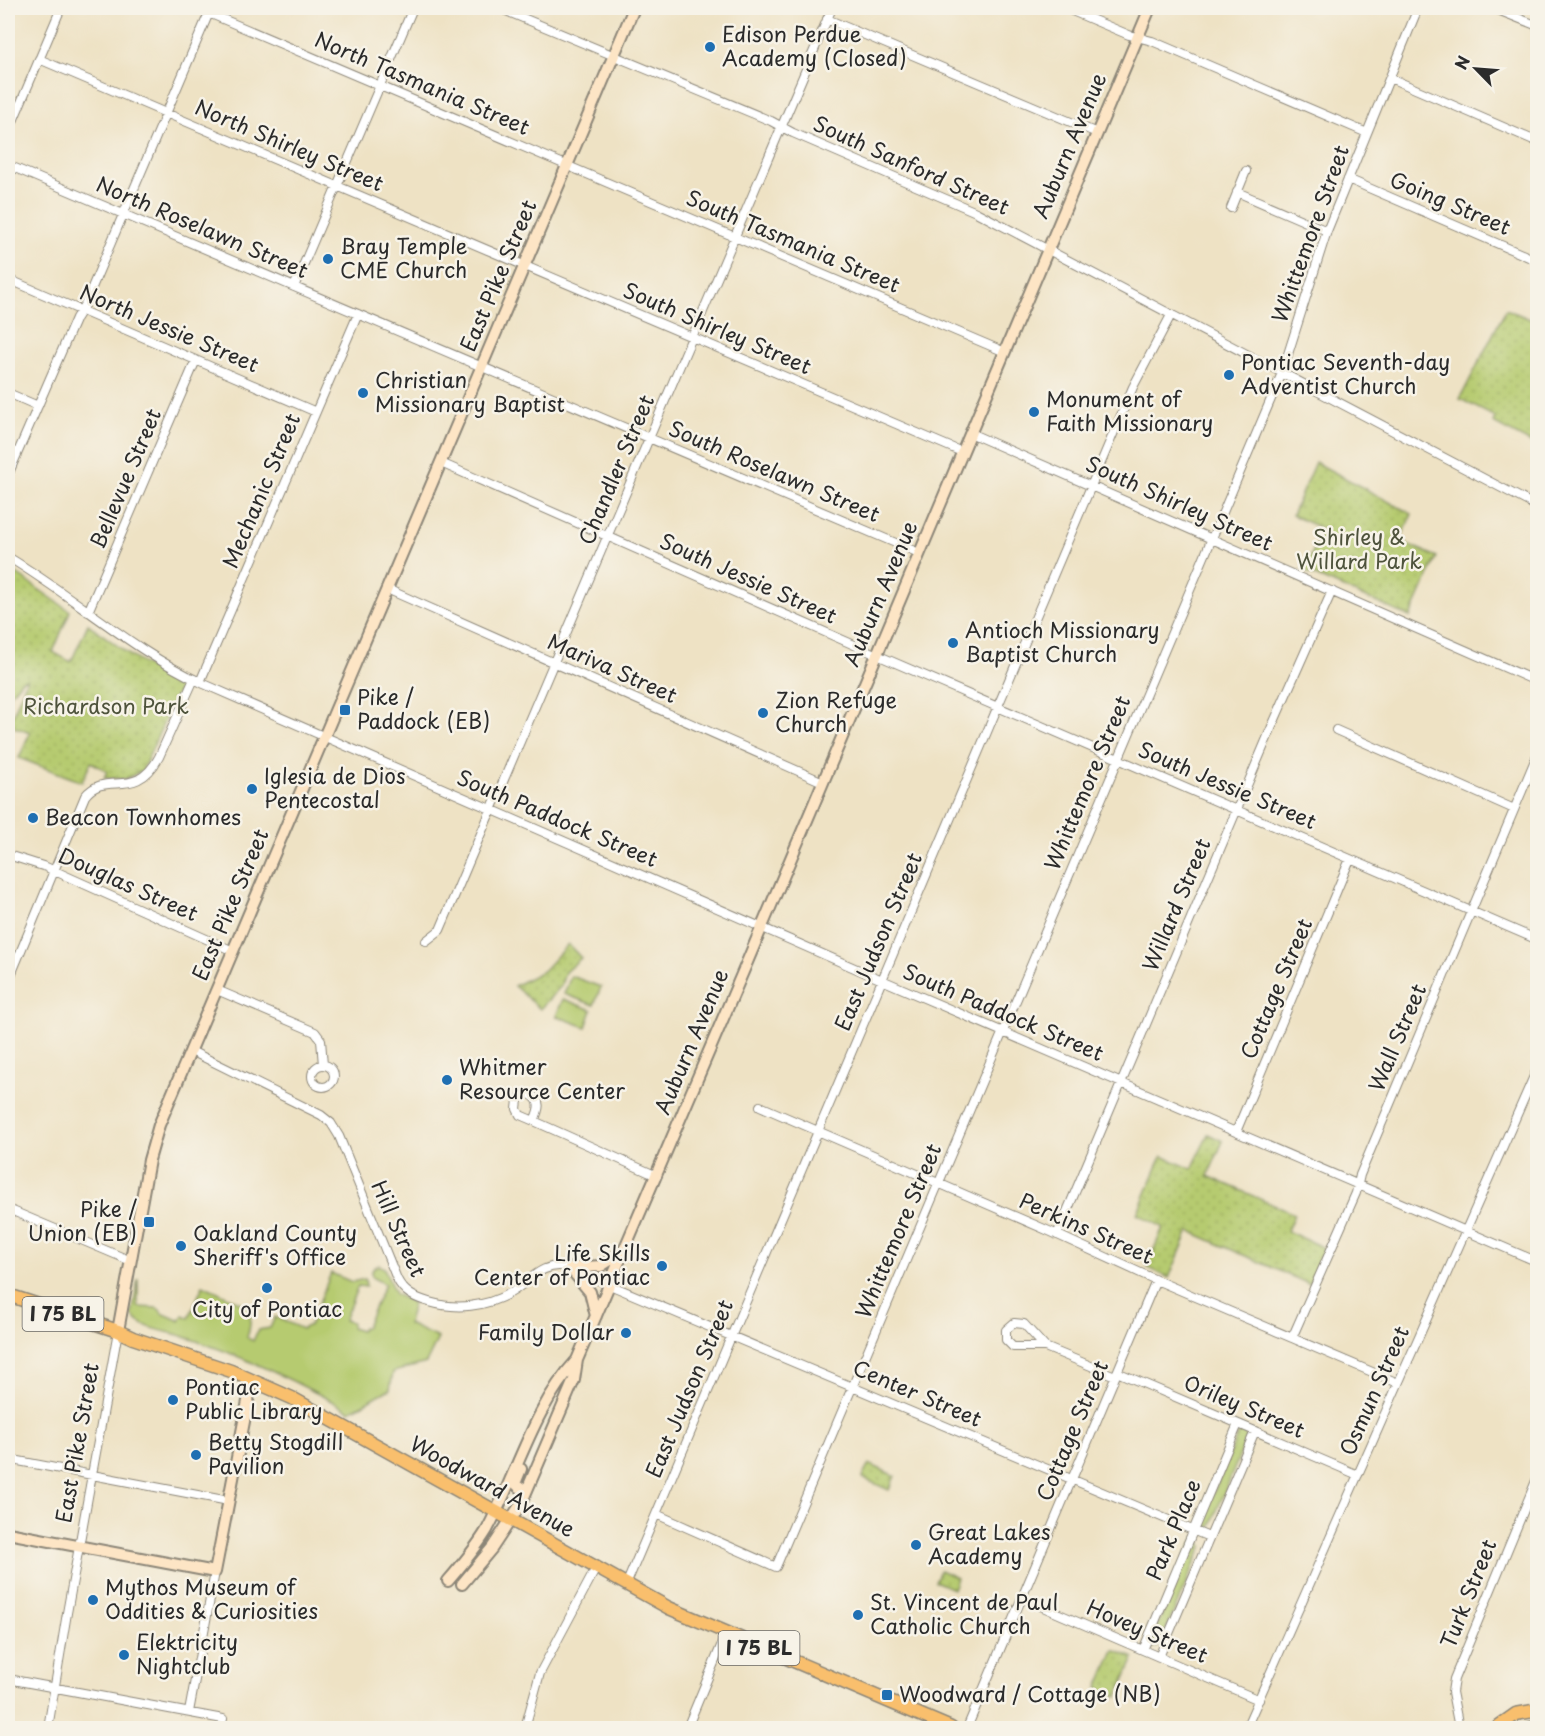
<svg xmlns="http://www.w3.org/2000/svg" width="1545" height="1736" font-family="'Playpen Sans',sans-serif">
<defs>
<pattern id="park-dots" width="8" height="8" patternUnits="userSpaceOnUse" patternTransform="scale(1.5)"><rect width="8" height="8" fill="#b6cb6f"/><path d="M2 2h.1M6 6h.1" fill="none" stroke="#9dae60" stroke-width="1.8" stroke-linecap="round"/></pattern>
</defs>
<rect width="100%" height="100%" fill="#f7f3e8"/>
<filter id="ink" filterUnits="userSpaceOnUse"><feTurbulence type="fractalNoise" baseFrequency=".0167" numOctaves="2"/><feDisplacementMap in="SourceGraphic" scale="12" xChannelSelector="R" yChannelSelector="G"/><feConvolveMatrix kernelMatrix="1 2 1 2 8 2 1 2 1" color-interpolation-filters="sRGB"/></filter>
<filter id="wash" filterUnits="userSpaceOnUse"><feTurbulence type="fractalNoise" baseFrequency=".008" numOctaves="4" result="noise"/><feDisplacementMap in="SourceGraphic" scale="24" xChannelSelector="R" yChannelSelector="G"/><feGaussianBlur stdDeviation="1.35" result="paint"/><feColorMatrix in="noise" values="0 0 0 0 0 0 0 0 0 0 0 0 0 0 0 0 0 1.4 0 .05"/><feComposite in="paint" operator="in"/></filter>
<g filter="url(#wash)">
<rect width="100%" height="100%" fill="#eee2c4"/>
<path fill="#b6cb6f" stroke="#707b4d" stroke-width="1.5" d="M 571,976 L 601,987 L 594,1005 L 564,994 Z
M 563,999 L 592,1010 L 586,1027 L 556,1016 Z
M 379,1265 L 384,1268 L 395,1294 L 413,1303 L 408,1324 L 438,1338 L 426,1363 L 393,1372 L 390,1389 L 350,1411 C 296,1381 241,1355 182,1336 C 167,1331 141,1329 132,1315 L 138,1279 L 138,1307 L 157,1308 L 161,1311 L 162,1313 L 180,1321 L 183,1315 L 189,1318 L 203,1285 L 253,1308 C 248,1319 252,1326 247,1337 L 253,1341 L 258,1330 L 270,1328 L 275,1317 L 302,1329 L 310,1325 L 331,1273 L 352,1282 L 365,1279 L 366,1287 L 358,1286 L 344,1320 L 352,1323 L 351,1328 L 361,1331 L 363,1327 L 365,1328 L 385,1284 L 373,1278 L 371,1273 L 374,1267 Z
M 1244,1431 L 1247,1438 L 1210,1527 L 1203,1529 L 1201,1522 L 1238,1434 Z
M 1196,1539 L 1201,1542 L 1202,1547 L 1159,1646 L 1153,1648 L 1150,1643 L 1192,1543 Z"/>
<path fill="url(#park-dots)" stroke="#707b4d" stroke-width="1.5" d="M 1506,309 L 1537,322 L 1537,446 L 1493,423 L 1495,417 L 1460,399 Z
M 1315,462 L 1412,514 L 1400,541 L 1437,557 L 1410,617 L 1304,571 L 1323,529 L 1292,515 Z
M 8,568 L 70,611 L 53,652 L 71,662 L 88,624 L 134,658 L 180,687 L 142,771 L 125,779 L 104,778 L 107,771 L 91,762 L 82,782 L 19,758 L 30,733 L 9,725 L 27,679 L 22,680 L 8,697 Z
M 568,944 L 581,958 L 565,972 L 561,986 L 540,1009 L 514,986 L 543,971 Z
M 1208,1134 L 1223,1141 L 1208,1176 L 1294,1214 L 1287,1231 L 1324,1248 L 1309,1284 L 1189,1231 L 1169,1278 L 1147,1267 L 1163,1227 L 1137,1214 L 1162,1156 L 1192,1169 Z
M 869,1464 L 895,1476 L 889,1490 L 862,1478 Z
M 940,1570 L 957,1578 L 953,1589 L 935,1581 Z
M 1114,1650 L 1134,1658 L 1117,1697 L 1098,1688 Z"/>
</g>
<g filter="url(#ink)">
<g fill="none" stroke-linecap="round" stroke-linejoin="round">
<g stroke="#8c8678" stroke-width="10">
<path id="street" d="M 197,8 L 1005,352
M 499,8 L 771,121 L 793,133 L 976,212 L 1538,507
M 1065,8 L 1129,35 L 1152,41 L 1367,133
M 1493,8 L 1538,26
M 827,19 L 1097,133
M 39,59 L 962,452
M 1390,78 L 1538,142
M 8,133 L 61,8
M 8,165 L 919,553
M 1348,179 L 1538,261
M 1237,192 L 1327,231
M 1231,208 L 1246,171
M 8,279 L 316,412
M 294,287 L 413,8
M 8,393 L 38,406
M 970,433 L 1538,682
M 441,463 L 877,655 L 1538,940
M 8,475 L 76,318 L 85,304 L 211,8
M 8,557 C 75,597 133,651 204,684 L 882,980 L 1538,1262
M 387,589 L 823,782
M 88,612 L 196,360
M 200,682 L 358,314
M 1336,730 L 1514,809
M 8,855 L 46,867 L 233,951
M 426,941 L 440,930 L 832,8
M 8,982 L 85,796 C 106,769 135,802 159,757 L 194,679
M 217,990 L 315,1032 L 321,1040 L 323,1065
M 191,1051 L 321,1115 L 331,1123 L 339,1136 L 397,1279 C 404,1293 415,1298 429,1302 C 456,1310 486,1307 510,1293 C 529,1282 543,1261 567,1267 L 1209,1537
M312 1076a11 11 0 1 1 22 0a11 11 0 1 1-22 0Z
M 529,1094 C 543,1100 539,1110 534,1121 L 520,1115 L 517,1109 L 518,1100 L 523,1095 Z
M 760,1106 L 1049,1231 L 1156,1280 L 1398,1383
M 534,1121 L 657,1176
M 1236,1132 L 1350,859
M 8,1133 L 8,1131
M 8,1209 L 131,1261
M 1057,1235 L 1273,724 L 1332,591
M 1292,1338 L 1356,1193 L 1360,1175 L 1538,753
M 1045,1347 L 1013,1347 L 1006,1340 L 1006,1330 L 1014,1323 L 1024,1324 L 1045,1347 L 1115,1376
M 1117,1372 L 1358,1475
M 8,1459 L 229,1501
M 656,1514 L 776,1567 L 1282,373 L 1327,231 L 1418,8
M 626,1585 L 1133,387 L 1171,315
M 1022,1598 L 1259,1700
M 1143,1650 L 1238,1424
M 1159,1657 L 1255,1431
M 8,1679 L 223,1719
M 189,1712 L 215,1572
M 48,1728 L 67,1613 L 118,1331
M 525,1728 L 540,1673 L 596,1568
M 687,1728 L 726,1634
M 967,1728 L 1156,1280
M 1246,1728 L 1538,1067
M 1459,1728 L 1452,1692 L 1454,1679 L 1538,1476"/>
</g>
<g stroke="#8c8678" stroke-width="14">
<path id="secondary" d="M 570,1268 L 601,1266 L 624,1251
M 570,1268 L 590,1292 L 596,1316
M 118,1331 L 149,1160 L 159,1125 L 634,8
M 521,1469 L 516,1481 L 517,1485 L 526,1492
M 8,1533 L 215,1572 L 252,1380
M 448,1581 C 462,1565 476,1548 487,1530 C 517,1474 533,1408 577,1360
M 462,1584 L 492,1548 L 521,1504 L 574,1380 L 577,1360 L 745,967 L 1150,8"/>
</g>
<g stroke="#8c8678" stroke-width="15">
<path id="primary" d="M 8,1295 L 118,1331 L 133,1338 L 231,1371 L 292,1398 L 669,1608 L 951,1728
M 1499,1726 L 1516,1714 L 1538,1710
M 1531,1728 L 1538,1728"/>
</g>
<use href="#street" stroke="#fff" stroke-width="8"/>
<use href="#secondary" stroke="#fde5c5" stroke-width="10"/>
<use href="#primary" stroke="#f9bf6d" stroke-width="12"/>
</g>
</g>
<g fill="#1f6fb2" stroke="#f7f3e8" stroke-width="2">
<circle cx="710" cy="47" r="6"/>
<circle cx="328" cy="259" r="6"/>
<circle cx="1229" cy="375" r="6"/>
<circle cx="363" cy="393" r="6"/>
<circle cx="1034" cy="412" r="6"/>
<circle cx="953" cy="643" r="6"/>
<rect x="339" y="704" width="12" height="12" rx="3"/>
<circle cx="763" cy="713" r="6"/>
<circle cx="252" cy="789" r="6"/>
<circle cx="33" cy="818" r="6"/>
<circle cx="447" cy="1080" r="6"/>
<rect x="143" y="1216" width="12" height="12" rx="3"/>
<circle cx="181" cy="1246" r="6"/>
<circle cx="662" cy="1266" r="6"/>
<circle cx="267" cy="1288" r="6"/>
<circle cx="626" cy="1333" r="6"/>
<circle cx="173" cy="1400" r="6"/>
<circle cx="196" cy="1455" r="6"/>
<circle cx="916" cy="1545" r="6"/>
<circle cx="93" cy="1600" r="6"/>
<circle cx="858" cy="1615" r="6"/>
<circle cx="124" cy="1655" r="6"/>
<rect x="881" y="1689" width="12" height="12" rx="3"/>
</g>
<g text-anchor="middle" stroke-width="5" stroke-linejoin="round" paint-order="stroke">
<g fill="#f7f3e8" stroke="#686764" stroke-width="1.5">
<rect x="22.5" y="1297" width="81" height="34" rx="4.5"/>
<rect x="718.5" y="1631" width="81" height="34" rx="4.5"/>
</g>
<g font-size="20" font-weight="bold" fill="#2b2b2b">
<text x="63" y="1321">I 75 BL</text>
<text x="759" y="1655">I 75 BL</text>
</g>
<g font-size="21" fill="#2b2b2b" stroke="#f7f3e8" text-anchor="start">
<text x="722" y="42">Edison Perdue<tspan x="722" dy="24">Academy (Closed)</tspan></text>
<text x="340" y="254">Bray Temple<tspan x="340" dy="24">CME Church</tspan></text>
<text x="1241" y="370">Pontiac Seventh-day<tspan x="1241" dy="24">Adventist Church</tspan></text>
<text x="375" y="388">Christian<tspan x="375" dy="24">Missionary Baptist</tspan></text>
<text x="1046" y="407">Monument of<tspan x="1046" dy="24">Faith Missionary</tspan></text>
<text x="965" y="638">Antioch Missionary<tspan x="965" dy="24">Baptist Church</tspan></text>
<text x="357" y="705">Pike /<tspan x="357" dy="24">Paddock (EB)</tspan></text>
<text x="775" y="708">Zion Refuge<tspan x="775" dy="24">Church</tspan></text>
<text x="264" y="784">Iglesia de Dios<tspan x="264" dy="24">Pentecostal</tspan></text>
<text x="45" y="825">Beacon Townhomes</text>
<text x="459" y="1075">Whitmer<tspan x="459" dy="24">Resource Center</tspan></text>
<text x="137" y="1217" text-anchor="end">Pike /<tspan x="137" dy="24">Union (EB)</tspan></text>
<text x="193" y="1241">Oakland County<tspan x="193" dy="24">Sheriff's Office</tspan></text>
<text x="650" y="1261" text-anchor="end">Life Skills<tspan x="650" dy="24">Center of Pontiac</tspan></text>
<text x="267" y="1317" text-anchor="middle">City of Pontiac</text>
<text x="614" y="1340" text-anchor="end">Family Dollar</text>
<text x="185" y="1395">Pontiac<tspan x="185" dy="24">Public Library</tspan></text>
<text x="208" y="1450">Betty Stogdill<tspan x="208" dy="24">Pavilion</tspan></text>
<text x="928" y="1540">Great Lakes<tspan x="928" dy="24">Academy</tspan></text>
<text x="105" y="1595">Mythos Museum of<tspan x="105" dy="24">Oddities &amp; Curiosities</tspan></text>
<text x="870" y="1610">St. Vincent de Paul<tspan x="870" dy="24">Catholic Church</tspan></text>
<text x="136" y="1650">Elektricity<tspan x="136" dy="24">Nightclub</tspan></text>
<text x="899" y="1702">Woodward / Cottage (NB)</text>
</g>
<g font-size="21" fill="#2b2b2b" stroke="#f7f3e8">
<text transform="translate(422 84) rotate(23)" y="7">North Tasmania Street</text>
<text transform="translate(289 146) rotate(23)" y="7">North Shirley Street</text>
<text transform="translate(1070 146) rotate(-67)" y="7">Auburn Avenue</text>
<text transform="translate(911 166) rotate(24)" y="7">South Sanford Street</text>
<text transform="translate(1450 204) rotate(23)" y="7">Going Street</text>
<text transform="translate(202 228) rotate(23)" y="7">North Roselawn Street</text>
<text transform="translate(1311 234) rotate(-70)" y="7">Whittemore Street</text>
<text transform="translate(793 242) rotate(23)" y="7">South Tasmania Street</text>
<text transform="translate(499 276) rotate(-67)" y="7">East Pike Street</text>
<text transform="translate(169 329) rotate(23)" y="7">North Jessie Street</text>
<text transform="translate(717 329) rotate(23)" y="7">South Shirley Street</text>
<text transform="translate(617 470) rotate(-67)" y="7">Chandler Street</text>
<text transform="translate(774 472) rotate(23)" y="7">South Roselawn Street</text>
<text transform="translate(126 479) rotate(-67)" y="7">Bellevue Street</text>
<text transform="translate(262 491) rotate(-67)" y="7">Mechanic Street</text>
<text transform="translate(1179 504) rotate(24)" y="7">South Shirley Street</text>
<text transform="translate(748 579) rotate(24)" y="7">South Jessie Street</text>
<text transform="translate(881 594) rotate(-67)" y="7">Auburn Avenue</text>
<text transform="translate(612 669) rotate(24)" y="7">Mariva Street</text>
<text transform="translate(1088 783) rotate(-67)" y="7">Whittemore Street</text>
<text transform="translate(1227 786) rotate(23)" y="7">South Jessie Street</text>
<text transform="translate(557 819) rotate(23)" y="7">South Paddock Street</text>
<text transform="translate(128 885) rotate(24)" y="7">Douglas Street</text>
<text transform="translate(231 905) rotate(-67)" y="7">East Pike Street</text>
<text transform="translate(1177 905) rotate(-67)" y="7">Willard Street</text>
<text transform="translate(879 942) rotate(-67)" y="7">East Judson Street</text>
<text transform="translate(1277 989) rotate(-67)" y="7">Cottage Street</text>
<text transform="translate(1003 1013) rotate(23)" y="7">South Paddock Street</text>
<text transform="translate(1398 1038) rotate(-67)" y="7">Wall Street</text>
<text transform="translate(692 1042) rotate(-67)" y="7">Auburn Avenue</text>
<text transform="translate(398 1229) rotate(66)" y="7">Hill Street</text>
<text transform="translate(1086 1229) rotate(24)" y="7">Perkins Street</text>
<text transform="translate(899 1231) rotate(-67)" y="7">Whittemore Street</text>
<text transform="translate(690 1389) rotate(-67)" y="7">East Judson Street</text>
<text transform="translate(1375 1391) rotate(-66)" y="7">Osmun Street</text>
<text transform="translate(917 1394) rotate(23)" y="7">Center Street</text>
<text transform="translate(1244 1407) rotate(23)" y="7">Oriley Street</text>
<text transform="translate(1073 1431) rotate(-67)" y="7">Cottage Street</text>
<text transform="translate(78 1443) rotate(-80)" y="7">East Pike Street</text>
<text transform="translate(492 1487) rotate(29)" y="7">Woodward Avenue</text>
<text transform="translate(1174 1530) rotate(-67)" y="7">Park Place</text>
<text transform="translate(1469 1594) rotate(-68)" y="7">Turk Street</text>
<text transform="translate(1147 1632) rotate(23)" y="7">Hovey Street</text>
</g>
<g font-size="21" fill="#4e533c" stroke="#f7f3e8">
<text x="1359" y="545">Shirley &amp;<tspan x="1359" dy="24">Willard Park</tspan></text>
<text x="106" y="714">Richardson Park</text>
</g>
</g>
<rect width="1545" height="1736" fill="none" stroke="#f7f3e8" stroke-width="30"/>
<g transform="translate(1476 69) rotate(295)" stroke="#f7f3e8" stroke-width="4.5" paint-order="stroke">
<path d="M0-4.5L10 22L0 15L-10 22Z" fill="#2b2b2b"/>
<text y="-9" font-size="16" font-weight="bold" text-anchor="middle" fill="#2b2b2b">N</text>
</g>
</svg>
